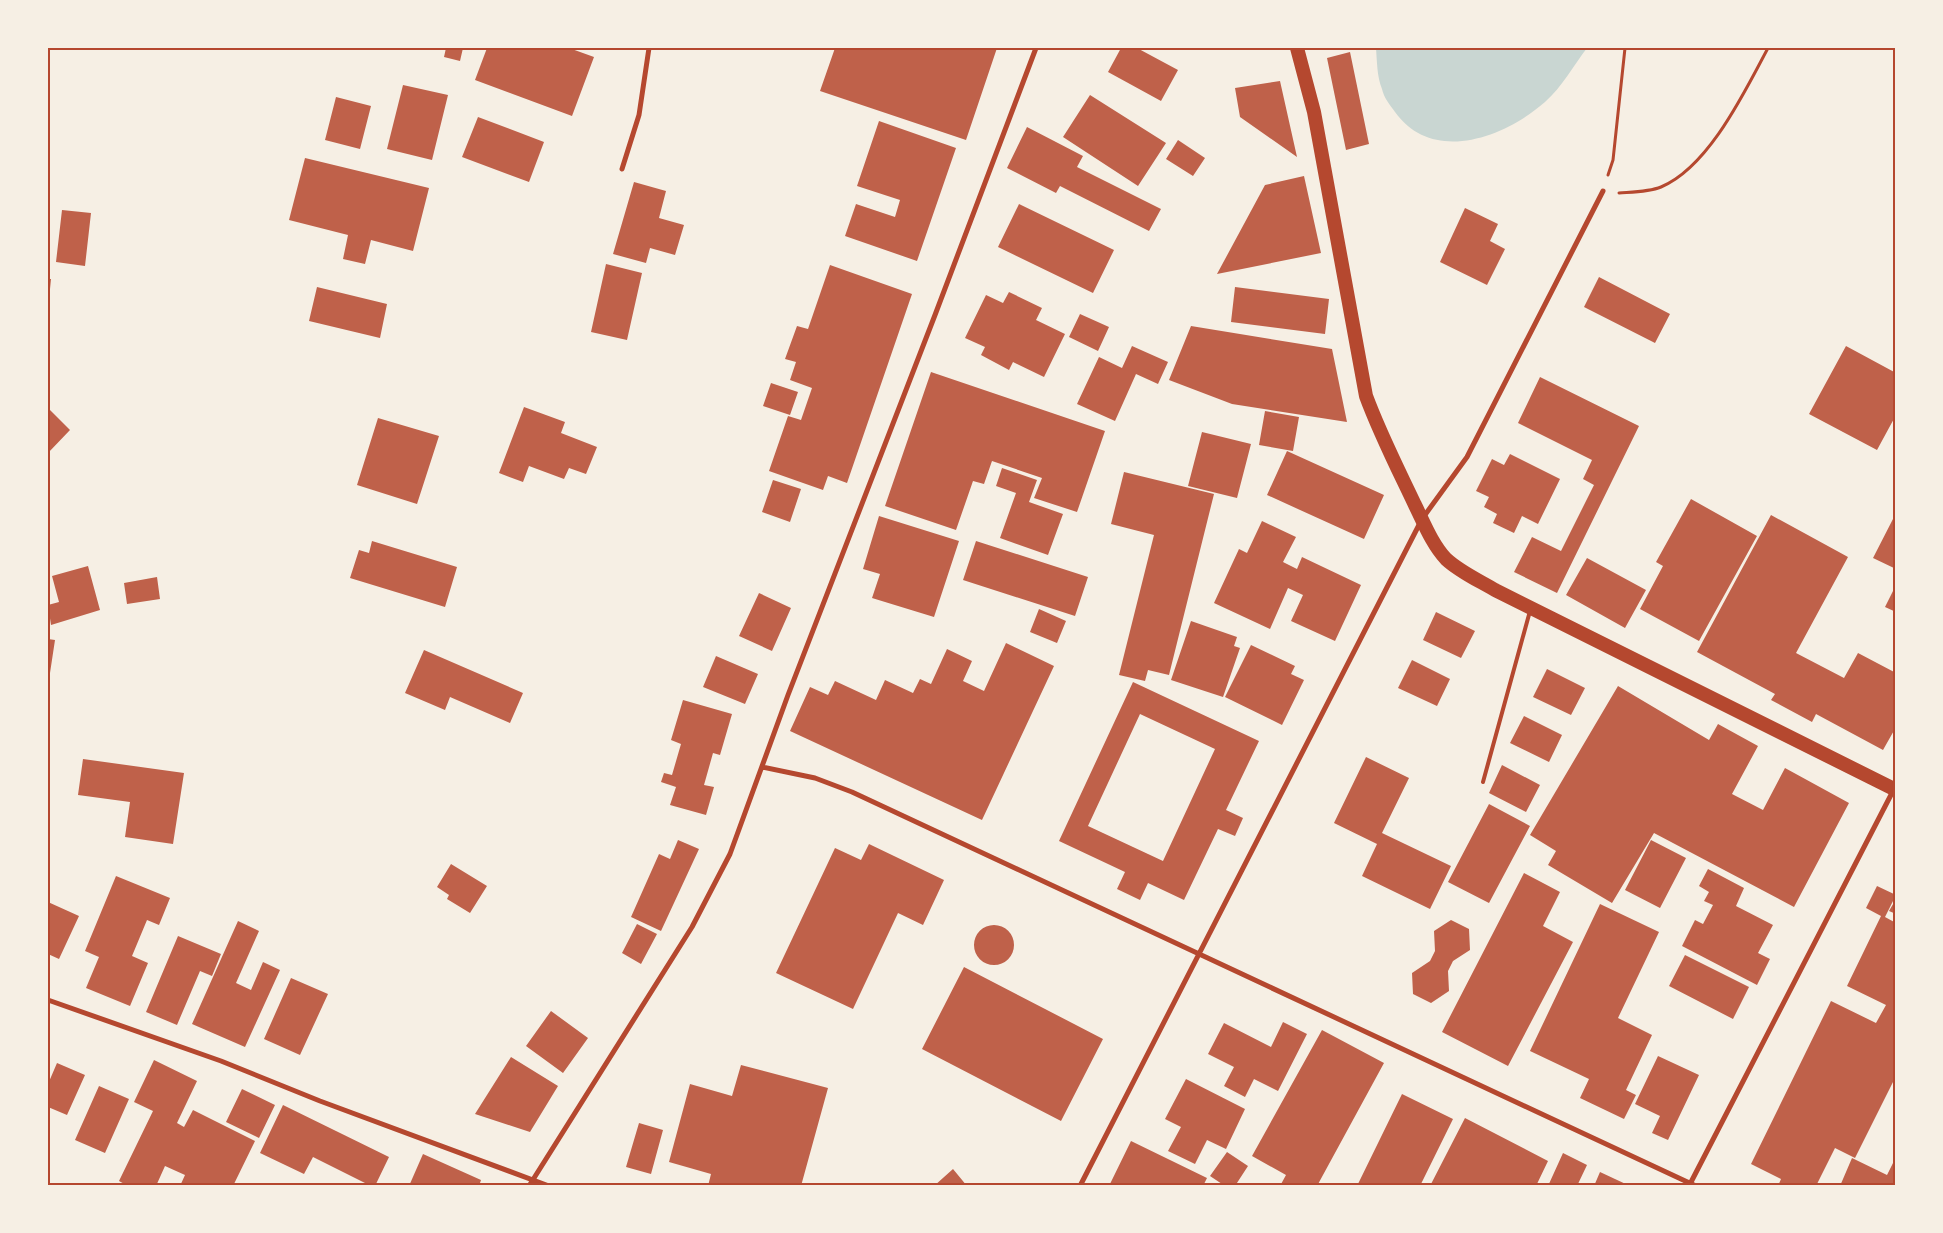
<svg xmlns="http://www.w3.org/2000/svg" width="1943" height="1233" font-family="Poppins,sans-serif">
<rect width="100%" height="100%" fill="#f6efe4"/>
<path fill="#c9d6d2" d="M 1376,48 L 1587,48 C 1574,65 1562,87 1545,102 C 1505,137 1433,165 1395,112 C 1390,105 1384,98 1382,89 C 1377,77 1377,61 1376,48 Z"/>
<path fill="#bf614a" fill-rule="evenodd" d="M 446,48 L 463,48 L 460,61 L 444,57 Z
M 487,48 L 569,48 L 594,57 L 572,116 L 475,80 Z
M 835,48 L 997,48 L 966,140 L 820,91 Z
M 1121,48 L 1137,48 L 1178,70 L 1161,101 L 1108,72 Z
M 1350,52 L 1369,144 L 1346,150 L 1327,58 Z
M 1280,81 L 1297,157 L 1240,117 L 1235,88 Z
M 403,85 L 448,95 L 432,160 L 387,149 Z
M 1090,95 L 1166,143 L 1138,186 L 1063,137 Z
M 336,97 L 371,106 L 360,149 L 325,140 Z
M 478,117 L 544,142 L 529,182 L 462,157 Z
M 879,121 L 956,148 L 917,261 L 845,236 L 856,204 L 895,217 L 900,200 L 857,186 Z
M 1027,127 L 1083,156 L 1077,167 L 1161,209 L 1149,231 L 1060,186 L 1056,193 L 1007,168 Z
M 1178,140 L 1205,158 L 1193,176 L 1166,159 Z
M 305,158 L 429,188 L 413,251 L 371,240 L 365,264 L 343,259 L 348,235 L 289,220 Z
M 1304,176 L 1321,253 L 1217,274 L 1265,185 Z
M 634,182 L 666,191 L 659,218 L 684,225 L 675,255 L 650,248 L 646,263 L 613,254 Z
M 1019,204 L 1114,250 L 1093,293 L 998,247 Z
M 1465,208 L 1498,224 L 1490,241 L 1505,249 L 1487,285 L 1440,262 Z
M 62,210 L 91,213 L 85,266 L 56,262 Z
M 606,264 L 642,273 L 627,340 L 591,332 Z
M 830,265 L 912,294 L 847,483 L 828,476 L 823,490 L 769,471 L 788,416 L 801,420 L 812,388 L 790,380 L 796,362 L 785,359 L 797,326 L 808,329 Z
M 1599,277 L 1670,314 L 1655,343 L 1584,307 Z
M 48,279 L 51,279 L 49,299 L 48,299 Z
M 317,287 L 387,304 L 380,338 L 309,321 Z
M 1235,287 L 1329,299 L 1325,334 L 1231,322 Z
M 1009,292 L 1042,308 L 1036,320 L 1065,334 L 1044,377 L 1013,362 L 1009,370 L 981,355 L 985,347 L 965,338 L 986,295 L 1003,303 Z
M 1080,314 L 1109,327 L 1098,351 L 1069,337 Z
M 1191,326 L 1332,349 L 1347,422 L 1232,404 L 1169,380 Z
M 1132,346 L 1168,362 L 1158,384 L 1136,374 L 1115,421 L 1077,404 L 1099,357 L 1122,368 Z
M 1846,346 L 1896,373 L 1896,415 L 1877,450 L 1809,414 Z
M 931,372 L 1105,431 L 1077,512 L 1034,498 L 1042,478 L 992,461 L 984,484 L 973,481 L 956,530 L 885,506 Z
M 1540,377 L 1639,426 L 1557,593 L 1514,572 L 1532,537 L 1561,551 L 1594,485 L 1583,479 L 1592,460 L 1518,423 Z
M 771,383 L 798,392 L 790,415 L 763,406 Z
M 524,407 L 565,422 L 561,433 L 597,447 L 586,474 L 569,468 L 564,479 L 529,466 L 523,482 L 499,473 Z
M 48,408 L 70,430 L 48,453 Z
M 1265,411 L 1299,417 L 1293,451 L 1259,445 Z
M 378,418 L 439,436 L 417,504 L 357,485 Z
M 1202,432 L 1251,444 L 1237,498 L 1188,486 Z
M 1287,451 L 1384,495 L 1364,539 L 1267,495 Z
M 1510,454 L 1560,479 L 1538,524 L 1522,516 L 1514,533 L 1493,523 L 1497,514 L 1484,507 L 1489,497 L 1476,491 L 1492,459 L 1504,465 Z
M 1002,468 L 1037,480 L 1029,502 L 1063,514 L 1048,555 L 1000,538 L 1016,493 L 996,486 Z
M 1124,472 L 1214,494 L 1169,675 L 1148,670 L 1145,681 L 1119,675 L 1154,535 L 1111,524 Z
M 773,480 L 801,489 L 790,522 L 762,512 Z
M 1691,499 L 1757,536 L 1699,641 L 1640,609 L 1663,566 L 1656,562 Z
M 1771,515 L 1848,557 L 1796,653 L 1844,678 L 1858,653 L 1896,673 L 1896,727 L 1883,750 L 1816,714 L 1812,722 L 1771,700 L 1775,694 L 1697,652 Z
M 879,516 L 959,541 L 934,617 L 872,598 L 880,574 L 863,569 Z
M 1894,517 L 1896,517 L 1896,569 L 1873,558 Z
M 1262,521 L 1296,537 L 1283,562 L 1297,569 L 1302,557 L 1361,585 L 1335,641 L 1291,621 L 1303,595 L 1288,588 L 1270,629 L 1214,603 L 1239,549 L 1247,553 Z
M 372,541 L 457,567 L 445,607 L 350,578 L 359,550 L 369,553 Z
M 976,541 L 1088,577 L 1075,616 L 963,580 Z
M 1587,558 L 1646,590 L 1625,628 L 1566,595 Z
M 88,566 L 100,610 L 51,625 L 48,605 L 59,602 L 52,576 Z
M 157,577 L 160,599 L 127,604 L 124,583 Z
M 1896,585 L 1896,612 L 1885,607 Z
M 759,593 L 791,608 L 772,651 L 739,636 Z
M 1039,609 L 1066,621 L 1057,643 L 1030,632 Z
M 1436,612 L 1475,631 L 1461,658 L 1423,640 Z
M 1191,621 L 1237,637 L 1234,646 L 1240,648 L 1223,697 L 1171,680 Z
M 48,639 L 55,640 L 50,673 L 48,673 Z
M 1006,643 L 1054,666 L 982,820 L 790,731 L 810,687 L 828,695 L 835,681 L 876,700 L 885,680 L 913,693 L 920,679 L 931,684 L 947,649 L 972,661 L 963,681 L 984,691 Z
M 1251,645 L 1295,666 L 1291,674 L 1304,680 L 1282,725 L 1225,697 Z
M 424,650 L 523,693 L 510,723 L 450,697 L 445,710 L 405,693 Z
M 716,656 L 758,674 L 745,704 L 703,687 Z
M 1412,660 L 1450,679 L 1437,706 L 1398,688 Z
M 1547,669 L 1585,688 L 1571,715 L 1533,697 Z
M 1133,682 L 1259,741 L 1226,810 L 1243,818 L 1235,836 L 1218,829 L 1184,900 L 1148,883 L 1140,900 L 1117,889 L 1125,872 L 1059,841 ZM 1140,714 L 1215,749 L 1163,861 L 1088,826 Z
M 1618,686 L 1709,740 L 1718,724 L 1758,746 L 1732,794 L 1763,810 L 1785,768 L 1849,803 L 1794,907 L 1654,833 L 1612,903 L 1548,865 L 1556,851 L 1530,835 Z
M 683,700 L 732,714 L 720,755 L 713,753 L 704,785 L 714,787 L 706,815 L 670,805 L 676,787 L 661,782 L 664,773 L 672,775 L 681,744 L 671,740 Z
M 1524,716 L 1562,735 L 1549,762 L 1510,743 Z
M 1366,757 L 1409,778 L 1382,833 L 1451,866 L 1430,909 L 1362,876 L 1377,844 L 1334,823 Z
M 83,759 L 184,773 L 173,844 L 125,837 L 130,802 L 78,795 Z
M 1502,765 L 1540,785 L 1526,812 L 1489,793 Z
M 1489,804 L 1530,826 L 1489,903 L 1448,882 Z
M 678,840 L 699,849 L 661,931 L 631,917 L 659,854 L 670,859 Z
M 1651,840 L 1686,858 L 1660,908 L 1625,890 Z
M 869,844 L 944,880 L 923,925 L 898,913 L 853,1009 L 776,973 L 835,848 L 861,860 Z
M 451,864 L 487,886 L 470,913 L 447,899 L 449,895 L 437,887 Z
M 1708,869 L 1744,888 L 1736,906 L 1773,925 L 1758,953 L 1770,959 L 1757,985 L 1682,946 L 1695,920 L 1703,924 L 1713,905 L 1704,901 L 1709,892 L 1699,886 Z
M 1524,873 L 1560,892 L 1543,926 L 1573,942 L 1508,1066 L 1442,1032 Z
M 116,876 L 170,898 L 159,925 L 147,920 L 132,956 L 148,963 L 130,1006 L 86,988 L 99,957 L 85,951 Z
M 1877,886 L 1896,895 L 1885,917 L 1896,923 L 1896,1076 L 1855,1158 L 1835,1148 L 1816,1186 L 1778,1186 L 1781,1179 L 1751,1164 L 1831,1001 L 1876,1023 L 1886,1005 L 1847,986 L 1881,916 L 1866,908 Z
M 1896,899 L 1896,914 L 1889,911 Z
M 48,902 L 79,916 L 59,959 L 48,954 Z
M 1600,904 L 1659,932 L 1618,1018 L 1652,1035 L 1626,1090 L 1636,1095 L 1624,1119 L 1580,1098 L 1589,1079 L 1530,1051 Z
M 1451,920 L 1469,929 L 1470,950 L 1453,961 L 1448,971 L 1449,991 L 1431,1003 L 1413,994 L 1412,973 L 1430,961 L 1435,951 L 1434,931 Z
M 238,921 L 259,931 L 236,983 L 251,990 L 263,962 L 280,970 L 245,1047 L 192,1024 Z
M 637,924 L 657,934 L 641,964 L 622,953 Z
M974 945a20 20 0 1 1 40 0a20 20 0 1 1-40 0Z
M 178,936 L 221,954 L 212,976 L 200,971 L 177,1025 L 146,1012 Z
M 1685,955 L 1749,987 L 1733,1019 L 1669,986 Z
M 964,967 L 1103,1039 L 1061,1121 L 922,1049 Z
M 291,978 L 328,994 L 300,1055 L 264,1039 Z
M 551,1011 L 588,1038 L 563,1073 L 526,1046 Z
M 1283,1022 L 1307,1034 L 1278,1091 L 1254,1079 L 1245,1097 L 1224,1086 L 1234,1067 L 1208,1054 L 1224,1023 L 1271,1047 Z
M 1322,1030 L 1384,1063 L 1317,1186 L 1280,1186 L 1286,1175 L 1252,1156 Z
M 1658,1056 L 1699,1075 L 1668,1140 L 1652,1133 L 1660,1116 L 1635,1104 Z
M 511,1057 L 558,1086 L 530,1132 L 475,1114 Z
M 154,1060 L 197,1081 L 177,1123 L 184,1127 L 193,1110 L 255,1141 L 233,1186 L 206,1186 L 202,1183 L 201,1186 L 180,1186 L 185,1175 L 165,1166 L 156,1186 L 128,1186 L 119,1181 L 153,1111 L 134,1102 Z
M 57,1063 L 85,1075 L 67,1115 L 48,1107 L 48,1084 Z
M 741,1065 L 828,1088 L 801,1186 L 708,1186 L 711,1174 L 669,1162 L 690,1084 L 732,1096 Z
M 1186,1079 L 1245,1109 L 1226,1149 L 1207,1140 L 1195,1164 L 1168,1151 L 1181,1127 L 1165,1119 Z
M 99,1086 L 129,1099 L 105,1153 L 75,1140 Z
M 242,1089 L 275,1105 L 259,1138 L 226,1122 Z
M 1402,1094 L 1453,1119 L 1420,1186 L 1357,1186 Z
M 283,1105 L 389,1157 L 375,1186 L 371,1186 L 313,1157 L 304,1174 L 260,1153 Z
M 1465,1118 L 1548,1161 L 1536,1186 L 1430,1186 Z
M 639,1123 L 663,1130 L 651,1174 L 626,1167 Z
M 1131,1141 L 1207,1178 L 1203,1186 L 1109,1186 Z
M 1227,1152 L 1248,1166 L 1235,1186 L 1225,1186 L 1210,1176 Z
M 1563,1153 L 1587,1165 L 1577,1186 L 1548,1186 Z
M 423,1154 L 481,1180 L 479,1186 L 409,1186 Z
M 1852,1158 L 1887,1175 L 1893,1163 L 1896,1164 L 1896,1186 L 1840,1186 Z
M 953,1169 L 967,1186 L 934,1186 Z
M 1600,1172 L 1630,1186 L 1594,1186 Z"/>
<g fill="none" stroke-linecap="round" stroke-linejoin="round">
<path stroke="#b5482f" stroke-width="3" d="M 1608,175 L 1613,160 L 1625,48
M 1619,193 C 1633,192 1649,192 1661,187 C 1709,167 1745,91 1768,48"/>
<path stroke="#b5482f" stroke-width="4" d="M 1483,782 L 1530,611"/>
<path stroke="#b5482f" stroke-width="5" d="M 622,169 L 639,115 L 649,48
M 762,767 L 815,778 L 852,792 L 1696,1186
M 48,1000 L 221,1061 L 320,1101 L 549,1186
M 529,1186 L 692,927 L 730,854 L 788,695 L 935,315 L 1036,48
M 1080,1186 L 1422,519 L 1467,457 L 1603,191
M 1689,1186 L 1894,789"/>
<path stroke="#b5482f" stroke-width="14" d="M 1297,48 L 1314,112 L 1366,396 C 1380,434 1398,469 1415,505 C 1424,523 1432,544 1446,559 C 1460,572 1478,580 1495,590 L 1896,790"/>
</g>
<rect width="1943" height="1233" fill="none" stroke="#f6efe4" stroke-width="98"/>
<rect x="49" y="49" width="1845" height="1135" fill="none" stroke="#b5482f" stroke-width="2"/>
</svg>
